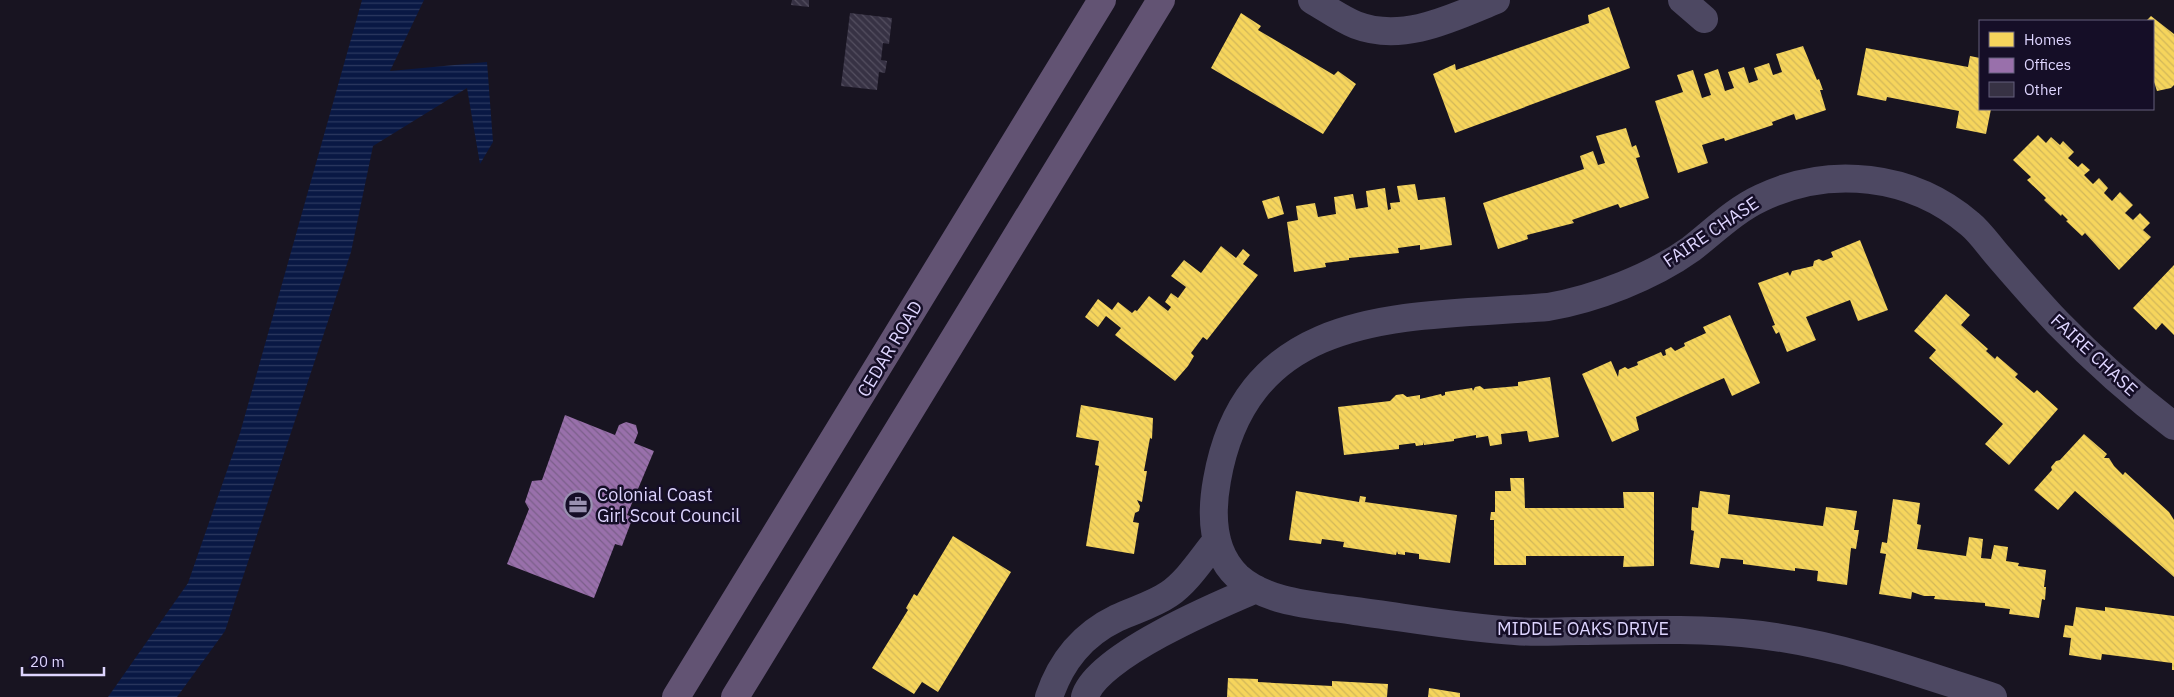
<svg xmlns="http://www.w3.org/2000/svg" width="2174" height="697" font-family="'IBM Plex Sans',sans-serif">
<defs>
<pattern id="water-rules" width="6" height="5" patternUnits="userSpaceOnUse" patternTransform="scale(1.25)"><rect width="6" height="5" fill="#091844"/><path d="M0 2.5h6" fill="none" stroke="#2c3960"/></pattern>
<pattern id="homes-back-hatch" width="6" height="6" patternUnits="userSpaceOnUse" patternTransform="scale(1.25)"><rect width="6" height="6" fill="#f6d55c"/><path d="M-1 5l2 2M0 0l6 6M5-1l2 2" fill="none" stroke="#d2b759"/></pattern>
<pattern id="offices-back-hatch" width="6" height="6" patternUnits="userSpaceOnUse" patternTransform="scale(1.25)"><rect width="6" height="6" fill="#9970ab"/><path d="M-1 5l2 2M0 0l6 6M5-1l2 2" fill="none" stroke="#7b5f8a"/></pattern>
<pattern id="building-back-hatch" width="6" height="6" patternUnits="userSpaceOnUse" patternTransform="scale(1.25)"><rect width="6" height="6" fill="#373244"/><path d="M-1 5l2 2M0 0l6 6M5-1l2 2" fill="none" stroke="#544f60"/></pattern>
</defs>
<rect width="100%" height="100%" fill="#181421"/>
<path fill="url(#water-rules)" d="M 362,0 L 424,0 L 390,71 L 487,62 L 493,142 L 480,164 L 467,88 L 373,146 L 351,252 L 225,631 L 177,697 L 108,697 L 188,583 L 240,433 Z"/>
<path fill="url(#homes-back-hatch)" d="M 1609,7 L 1630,68 L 1455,133 L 1433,74 L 1455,64 L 1456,70 L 1589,23 L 1588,15 Z
M 1241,13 L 1261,26 L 1258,30 L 1334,75 L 1338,71 L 1356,84 L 1323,134 L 1211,68 Z
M 2151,16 L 2174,34 L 2174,85 L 2171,88 L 2157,91 L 2153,79 L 2153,21 L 2146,21 Z
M 1803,46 L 1817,80 L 1819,79 L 1823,90 L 1820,90 L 1826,110 L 1796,120 L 1794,114 L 1772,122 L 1773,125 L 1725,141 L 1724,138 L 1702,145 L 1708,163 L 1678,173 L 1655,101 L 1683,92 L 1677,75 L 1693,70 L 1702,98 L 1711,95 L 1704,74 L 1718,69 L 1725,91 L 1734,88 L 1728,72 L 1744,67 L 1749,83 L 1758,80 L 1754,68 L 1769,63 L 1773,75 L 1782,72 L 1776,54 Z
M 1866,48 L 1968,67 L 1970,56 L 1980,58 L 1980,109 L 1991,109 L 1986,134 L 1956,128 L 1959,111 L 1887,97 L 1886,101 L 1857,95 Z
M 1626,128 L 1632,147 L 1636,145 L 1640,157 L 1636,158 L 1649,198 L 1620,208 L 1618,204 L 1572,220 L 1574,223 L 1527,235 L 1528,239 L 1498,249 L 1483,203 L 1584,169 L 1580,156 L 1593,151 L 1598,165 L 1605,163 L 1596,136 Z
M 2038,135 L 2046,143 L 2051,137 L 2060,145 L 2063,141 L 2074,152 L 2068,158 L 2078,167 L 2082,163 L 2090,170 L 2084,175 L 2093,184 L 2099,178 L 2108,188 L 2104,193 L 2112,201 L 2120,192 L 2133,205 L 2125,213 L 2133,220 L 2140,213 L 2150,223 L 2143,230 L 2151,237 L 2119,270 L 2085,233 L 2082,236 L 2066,221 L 2068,220 L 2062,214 L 2061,216 L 2044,200 L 2046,198 L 2027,180 L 2031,177 L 2013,160 Z
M 1415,184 L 1418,200 L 1445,197 L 1452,245 L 1420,250 L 1420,245 L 1398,248 L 1399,253 L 1349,258 L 1349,260 L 1325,263 L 1326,267 L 1294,272 L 1287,222 L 1298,220 L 1296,206 L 1315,203 L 1318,217 L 1336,214 L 1334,197 L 1353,194 L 1356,209 L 1368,207 L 1366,191 L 1385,188 L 1388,210 L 1391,209 L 1390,203 L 1400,202 L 1397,186 Z
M 1279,196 L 1284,214 L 1268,219 L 1262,201 Z
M 1860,240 L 1888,310 L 1858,321 L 1850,300 L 1806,317 L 1816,340 L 1787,352 L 1779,332 L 1776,334 L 1772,326 L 1775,325 L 1758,283 L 1788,272 L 1790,276 L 1792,271 L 1813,266 L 1814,261 L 1819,259 L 1823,261 L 1833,257 L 1831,252 Z
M 1221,246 L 1236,258 L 1243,249 L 1250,255 L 1243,264 L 1258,275 L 1207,340 L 1203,337 L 1191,353 L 1194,356 L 1188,366 L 1175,381 L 1115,335 L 1121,328 L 1106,316 L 1098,327 L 1085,317 L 1098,299 L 1112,310 L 1118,302 L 1132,313 L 1135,310 L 1137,311 L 1149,296 L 1168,311 L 1171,307 L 1165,302 L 1171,293 L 1178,298 L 1186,287 L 1171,276 L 1184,260 L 1201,273 Z
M 2174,265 L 2174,335 L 2162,323 L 2156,330 L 2133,308 Z
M 1946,294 L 1970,315 L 1961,325 L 1988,349 L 1986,351 L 1995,359 L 1997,356 L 2018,374 L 2015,377 L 2034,393 L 2037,390 L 2058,409 L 2009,465 L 1985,444 L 2003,424 L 1929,358 L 1936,350 L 1914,331 Z
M 1730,315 L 1760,383 L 1732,396 L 1724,378 L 1636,417 L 1639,430 L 1612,442 L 1582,374 L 1611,361 L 1618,377 L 1619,370 L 1625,367 L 1628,369 L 1638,365 L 1637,362 L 1661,352 L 1663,356 L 1666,355 L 1665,350 L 1671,347 L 1675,351 L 1685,346 L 1684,343 L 1706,333 L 1703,327 Z
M 1550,377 L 1559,437 L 1529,442 L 1527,431 L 1501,434 L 1502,444 L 1490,446 L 1488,436 L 1476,438 L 1476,435 L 1454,439 L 1454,441 L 1424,445 L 1424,442 L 1423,445 L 1416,446 L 1415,443 L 1399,445 L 1399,449 L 1344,455 L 1338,407 L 1390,401 L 1396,395 L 1403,394 L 1407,397 L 1420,395 L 1420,399 L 1441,394 L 1442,396 L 1445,395 L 1445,392 L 1472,388 L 1473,391 L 1475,387 L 1480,386 L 1484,389 L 1518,386 L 1518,382 Z
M 1081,405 L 1153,418 L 1152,439 L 1150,438 L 1144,471 L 1147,471 L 1142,502 L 1137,500 L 1140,506 L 1139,511 L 1135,513 L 1133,522 L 1139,523 L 1134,554 L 1086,546 L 1099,466 L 1095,465 L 1099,441 L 1076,437 Z
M 2084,434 L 2107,454 L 2104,458 L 2109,458 L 2114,466 L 2123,475 L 2125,472 L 2169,512 L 2174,520 L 2174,577 L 2075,491 L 2058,510 L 2034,490 L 2052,470 L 2051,467 L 2056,461 L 2060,460 Z
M 1510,478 L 1524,478 L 1525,508 L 1624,508 L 1623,492 L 1654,492 L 1654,566 L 1623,567 L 1624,556 L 1526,556 L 1526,565 L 1494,565 L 1494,520 L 1490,520 L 1491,512 L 1495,512 L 1495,491 L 1511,491 Z
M 1296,491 L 1359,502 L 1360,496 L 1366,497 L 1365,502 L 1457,515 L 1450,563 L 1419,559 L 1419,554 L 1405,552 L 1405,555 L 1398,554 L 1397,551 L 1396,555 L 1343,547 L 1344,542 L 1322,539 L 1321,544 L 1289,540 Z
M 1700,491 L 1730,495 L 1728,514 L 1823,526 L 1826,507 L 1857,511 L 1854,530 L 1859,530 L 1856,549 L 1851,548 L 1847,585 L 1817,581 L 1818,571 L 1795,568 L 1795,571 L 1743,564 L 1743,560 L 1721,558 L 1719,568 L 1690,564 L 1694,531 L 1691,530 L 1692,507 L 1698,508 Z
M 1893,499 L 1920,503 L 1917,524 L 1921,525 L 1917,549 L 1966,556 L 1969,537 L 1983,539 L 1981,558 L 1991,559 L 1994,545 L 2008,547 L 2006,561 L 2019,563 L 2018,566 L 2046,570 L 2044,587 L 2046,587 L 2045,600 L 2042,599 L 2039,618 L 2009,614 L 2010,609 L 1985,606 L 1985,603 L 1934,599 L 1935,596 L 1924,596 L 1912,592 L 1911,599 L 1879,594 L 1886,554 L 1880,553 L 1882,542 L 1887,543 Z
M 953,536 L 1011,572 L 938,692 L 922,682 L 914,694 L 872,668 L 908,610 L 906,608 L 914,594 L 917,596 Z
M 2076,607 L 2105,611 L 2105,607 L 2174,616 L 2174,670 L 2172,670 L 2172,663 L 2102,654 L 2101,660 L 2069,655 L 2071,638 L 2063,637 L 2065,625 L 2073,626 Z
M 1228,678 L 1258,679 L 1258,682 L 1332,686 L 1332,681 L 1388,684 L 1387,697 L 1227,697 Z
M 1429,688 L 1460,693 L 1460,697 L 1428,697 Z"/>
<path fill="url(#offices-back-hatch)" d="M 565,415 L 615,435 L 619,425 L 626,422 L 636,425 L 638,433 L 634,443 L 654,451 L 627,515 L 633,517 L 622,546 L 615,544 L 594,598 L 507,564 L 529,509 L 525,502 L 532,481 L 542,480 Z"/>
<path fill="url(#building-back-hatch)" d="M 792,0 L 809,0 L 809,7 L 791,5 Z
M 850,13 L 892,18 L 889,44 L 883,43 L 881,60 L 887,61 L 885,73 L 879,72 L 877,90 L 841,86 Z"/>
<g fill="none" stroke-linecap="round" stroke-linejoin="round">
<path stroke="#4d4862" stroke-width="28" d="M 1312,0 C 1326,8 1341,19 1356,25 C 1403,43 1452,18 1496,0
M 1682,0 L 1704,19
M 1049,697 C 1061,661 1082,635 1117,618 C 1134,610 1153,605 1169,594 C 1188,581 1202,558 1217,540
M 1085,697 C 1095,657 1218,605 1256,589
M 1993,697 C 1917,672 1841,645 1761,635 C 1701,628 1641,630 1580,631 C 1559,631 1537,633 1515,631 C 1462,628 1408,618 1355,611 C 1316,605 1269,604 1238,577 C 1211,552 1211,513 1217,480 C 1248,304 1409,318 1548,307 C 1595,299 1652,277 1691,249 C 1714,231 1735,210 1761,198 C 1830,165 1912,174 1970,224 C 1981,233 1990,247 2000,258 C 2019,280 2038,302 2058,323 C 2094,360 2133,395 2174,426"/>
<path stroke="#625373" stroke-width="28" d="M 676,697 L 1102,0
M 735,697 L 1161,0"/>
</g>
<defs>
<g id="office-ring" transform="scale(1.4375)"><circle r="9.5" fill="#150e27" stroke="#9991b1" stroke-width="1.5"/><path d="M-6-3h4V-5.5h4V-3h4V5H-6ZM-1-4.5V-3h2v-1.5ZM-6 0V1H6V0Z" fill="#9991b1"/></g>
</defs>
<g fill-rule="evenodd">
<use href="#office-ring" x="578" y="505"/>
</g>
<g text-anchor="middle" stroke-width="5" stroke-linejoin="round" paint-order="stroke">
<g font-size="18" fill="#ded5ff" stroke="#150e27">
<text transform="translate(1711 232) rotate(-34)" y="6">FAIRE CHASE</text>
<text transform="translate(890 349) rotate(-59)" y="6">CEDAR ROAD</text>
<text transform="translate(2094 355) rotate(43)" y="6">FAIRE CHASE</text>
<text x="1583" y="635">MIDDLE OAKS DRIVE</text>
</g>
<g font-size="18" fill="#ded5ff" stroke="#150e27" text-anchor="start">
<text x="597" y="501">Colonial Coast<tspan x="597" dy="21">Girl Scout Council</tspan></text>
</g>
</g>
<rect x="1979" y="20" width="175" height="90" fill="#150e27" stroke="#655e7d"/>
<rect x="1989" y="32" width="25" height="15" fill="#f6d55c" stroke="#655e7d"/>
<text x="2024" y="45" font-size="15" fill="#ded5ff">Homes</text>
<rect x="1989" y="58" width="25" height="15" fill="#9970ab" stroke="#655e7d"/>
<text x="2024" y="70" font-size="15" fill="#ded5ff">Offices</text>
<rect x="1989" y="82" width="25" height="15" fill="#373244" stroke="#655e7d"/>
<text x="2024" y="95" font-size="15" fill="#ded5ff">Other</text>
<path d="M22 667v8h82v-8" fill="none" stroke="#ded5ff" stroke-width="2.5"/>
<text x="30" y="667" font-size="15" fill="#ded5ff" stroke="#150e27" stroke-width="4" paint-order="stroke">20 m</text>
</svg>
